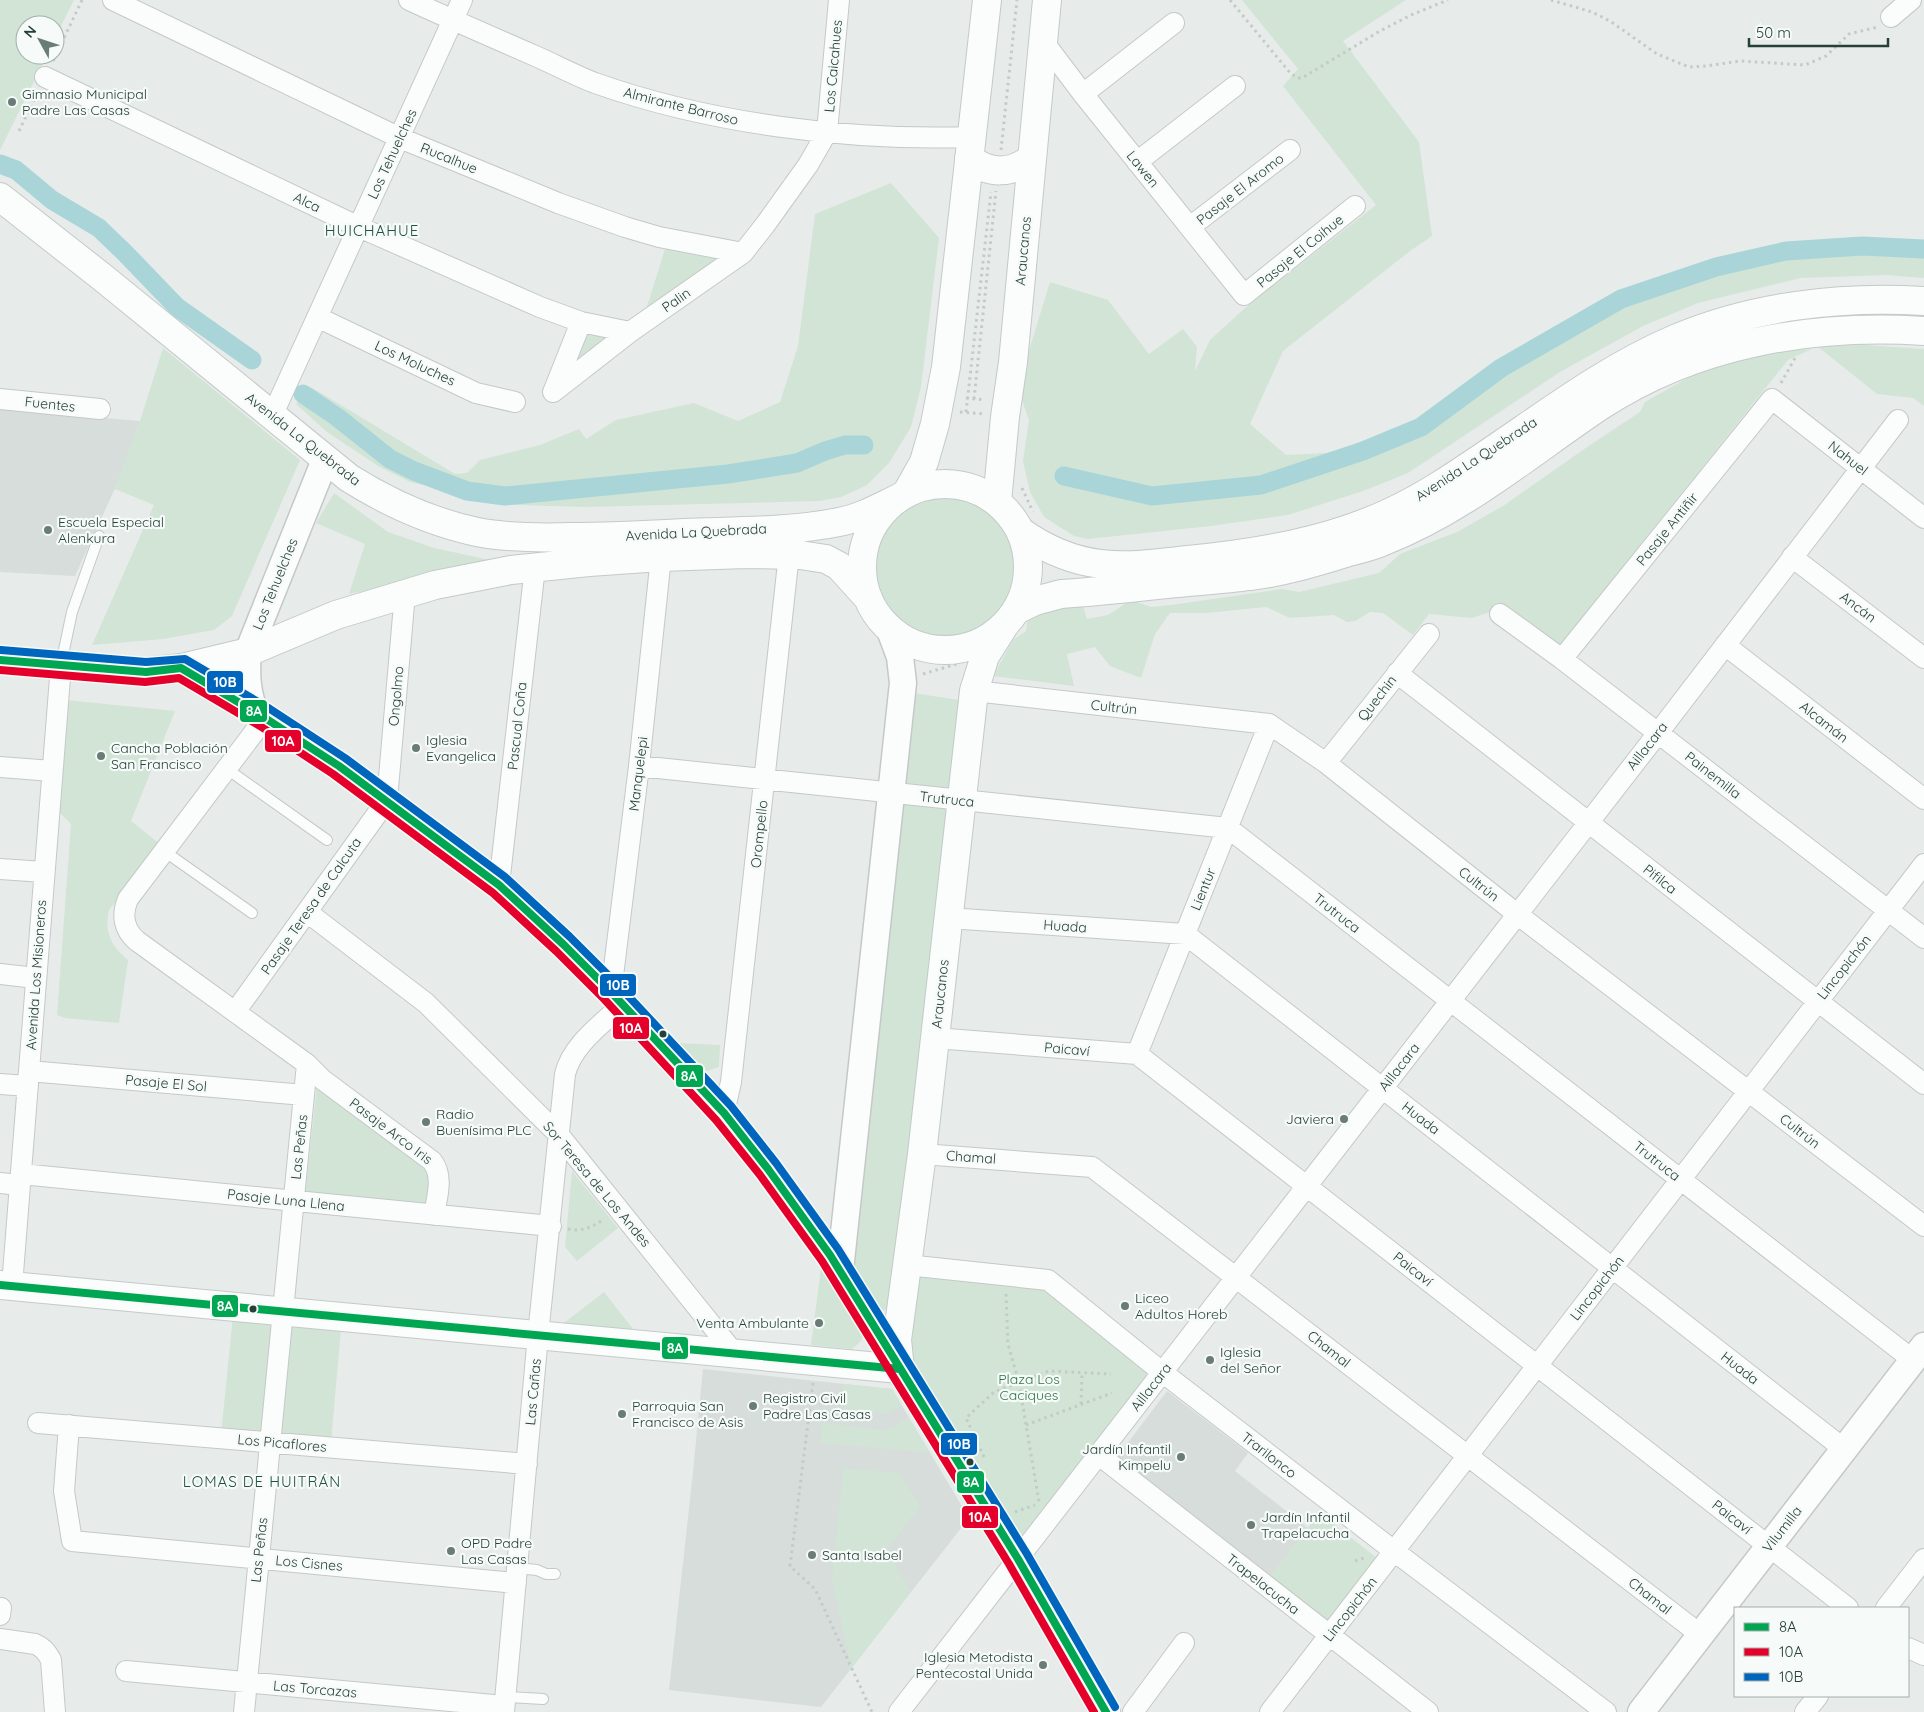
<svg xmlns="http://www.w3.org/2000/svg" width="1924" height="1712" font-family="Quicksand,sans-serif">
<rect width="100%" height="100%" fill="#e7ecea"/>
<path fill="#d6ddda" d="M 0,409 L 140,421 L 118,482 L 75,576 L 0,572 Z
M 703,1369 L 892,1389 L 969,1518 L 821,1707 L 669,1690 L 693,1472 Z
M 1167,1391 L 1248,1453 L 1235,1471 L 1308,1528 L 1267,1581 L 1114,1461 Z"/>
<path fill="#d1e4d6" d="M 0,0 L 74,0 L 55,38 L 55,25 L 25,25 L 25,55 L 47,55 L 0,150 Z
M 1242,0 L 1406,0 L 1343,41 L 1419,142 L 1432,236 L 1410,251 L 1283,351 L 1250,424 L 1286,455 L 1363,451 L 1421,427 L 1501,368 L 1621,299 L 1716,267 L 1786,251 L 1824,248 L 1862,246 L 1924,249 L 1924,278 L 1885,275 L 1801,278 L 1698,303 L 1643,326 L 1560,372 L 1408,473 L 1363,491 L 1288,515 L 1211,526 L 1088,539 L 1074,536 L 1044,517 L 1030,492 L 1023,461 L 1029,420 L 1022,400 L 1019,383 L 1050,282 L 1108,300 L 1149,354 L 1183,329 L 1197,347 L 1195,371 L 1210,340 L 1245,308 L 1376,205 L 1283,86 L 1298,69 Z
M 891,183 L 939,238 L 921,387 L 911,427 L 889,463 L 867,485 L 841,497 L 820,501 L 585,507 L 516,505 L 410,482 L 378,466 L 327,432 L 296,404 L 311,387 L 455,474 L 467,473 L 480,460 L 540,445 L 579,429 L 586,439 L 616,420 L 694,403 L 738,421 L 780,402 L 798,346 L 815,214 Z
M 665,249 L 721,260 L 645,313 Z
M 585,328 L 617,335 L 566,375 Z
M 1865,345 L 1924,349 L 1924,406 L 1913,398 L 1877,394 L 1817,346 Z
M 163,348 L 300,460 L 232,616 L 214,630 L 163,639 L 92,645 L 154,505 L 115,489 L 140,421 Z
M 1812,349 L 1788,360 L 1560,645 L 1508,606 L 1472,618 L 1429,614 L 1413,635 L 1383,613 L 1370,612 L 1355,621 L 1347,622 L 1334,615 L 1290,618 L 1266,607 L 1206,613 L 1170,613 L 1155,634 L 1141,678 L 1110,666 L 1095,647 L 1067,654 L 1074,686 L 993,676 L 1013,640 L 1026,631 L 1028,616 L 1081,599 L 1087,619 L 1108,615 L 1131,600 L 1151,607 L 1171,605 L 1282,589 L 1299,592 L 1379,573 L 1400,554 L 1457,532 L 1503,506 L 1590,445 L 1640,412 L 1645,402 L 1714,363 L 1760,353 Z
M870 567a75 75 0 1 1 150 0a75 75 0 1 1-150 0Z
M 334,493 L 388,532 L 434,548 L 504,563 L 349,594 L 365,544 L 316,523 Z
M 913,693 L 959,700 L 893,1308 L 871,1313 L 847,1266 Z
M 66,700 L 175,711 L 131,821 L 160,844 L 109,910 C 104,932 111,946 128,960 L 119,1023 L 65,1018 L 57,1015 L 71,824 L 55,808 Z
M 677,1043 L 720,1045 L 719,1067 L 704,1072 Z
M 317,1085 L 432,1171 L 428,1208 L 305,1196 Z
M 572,1171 L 618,1228 L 577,1261 L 565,1247 Z
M 821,1268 L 864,1326 L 865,1334 L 860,1342 L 852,1349 L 811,1345 Z
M 915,1275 L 1043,1289 L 1150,1372 L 1020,1539 L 956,1431 L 908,1361 Z
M 604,1292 L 637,1334 L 560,1326 Z
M 233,1316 L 278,1320 L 268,1438 L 221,1434 Z
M 288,1322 L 341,1328 L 331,1443 L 278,1438 Z
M 844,1384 L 892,1389 L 902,1405 L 887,1414 L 842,1409 Z
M 909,1418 L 930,1453 L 820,1443 L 822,1423 L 886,1430 Z
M 843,1468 L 900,1473 L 920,1506 L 887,1550 L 911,1592 L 851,1669 L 832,1579 Z
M 1319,1513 L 1381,1561 L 1329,1629 L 1267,1581 Z"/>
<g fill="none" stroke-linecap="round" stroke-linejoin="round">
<path stroke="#a9d5d8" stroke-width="19" d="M 0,164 L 16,170 L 52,200 L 99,228 L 124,252 L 177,307 L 252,360
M 303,394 L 337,417 L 390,459 L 414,471 L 467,491 L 505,496 L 728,474 L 797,463 L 825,451 L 845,445 L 864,445
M 1064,476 L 1152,496 L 1261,485 L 1363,451 L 1421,427 L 1501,368 L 1621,299 L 1716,267 L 1786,251 L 1862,246 L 1924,249"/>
<g stroke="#c4c9c7" stroke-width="12">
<path id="service" d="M 61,664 L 72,612 L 99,536
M 227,769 L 327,840
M 164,851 L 252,913
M 517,1568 L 537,1570 L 546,1574 L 555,1574
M 506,1697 L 543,1699"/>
</g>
<g stroke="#c4c9c7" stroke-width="22">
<path id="minor" d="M 113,0 L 400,138 L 558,203 L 625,227 L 659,237 L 743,253
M 409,0 C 450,19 492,37 533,55 C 554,64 574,75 595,83 C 711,124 849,141 972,137
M 1891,17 L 1911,0
M 1043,41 L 1083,94 L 1244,295 L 1355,206
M 45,77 L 359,227 L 540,307 L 581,322 L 630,332
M 1083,94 L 1174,23
M 1137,162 L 1235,86
M 1190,227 L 1290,150
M 317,317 L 476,393 L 515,402
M 554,390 L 581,322
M 553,392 L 630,332 L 743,253 L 765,225 L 808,165 L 827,132 L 839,0
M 0,399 L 100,409
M 272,416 L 462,0
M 1792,557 L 1924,658
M 1500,614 L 1562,659 L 1924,938
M 1725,645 L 1924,799
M 1562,659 L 1772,399 L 1924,518
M 1397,673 L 1924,1084
M 974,691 L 1269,724 L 1326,763 L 1517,914 L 1924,1226
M 265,718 L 128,899 C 121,915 124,930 137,941 L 307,1064 L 323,1080 L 432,1161 C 444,1176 437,1197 434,1215
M 1326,763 L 1429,634
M 639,766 L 1228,828 L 1913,1360
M 0,767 L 52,771
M 0,869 L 44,872
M 499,885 L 535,567
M 307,912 L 426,1003 L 559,1135 L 734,1353
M 948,918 L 1185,934 L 1844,1449
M 0,974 L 36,978
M 611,992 L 639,766 L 661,557
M 235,1012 L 387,800 L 405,593
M 935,1038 L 1137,1054 L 1848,1608
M 1137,1054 L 1269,724
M 29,1071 L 304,1095
M 0,1084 L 28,1086
M 724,1113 L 731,1082 L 789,554
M 922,1154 L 1092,1167 L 1701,1635
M 21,1174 L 551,1226
M 0,1183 L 20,1185
M 907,1265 L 1048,1280 L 1162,1372 L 1394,1551 L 1606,1712
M 12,1286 L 61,665
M 38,1423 L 527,1464
M 69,1425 L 64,1491 L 72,1541 L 516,1583
M 1099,1455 L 1428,1712
M 1886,1608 L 1924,1559
M 0,1615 L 1,1608
M 0,1639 L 35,1644 C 43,1647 47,1652 51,1660 L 55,1712
M 1908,1648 L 1924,1655
M 126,1671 L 504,1706
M 244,1712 L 307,1064
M 504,1712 L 538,1335 L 565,1074 C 572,1045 602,1024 623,1004
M 899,1712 L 1658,733 L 1898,420
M 1133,1712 L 1184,1643
M 1270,1712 L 1924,864
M 1805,1712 L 1818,1696"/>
</g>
<g stroke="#c4c9c7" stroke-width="29">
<path id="tertiary" d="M 181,668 L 265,718 L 339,766 L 499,885 L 563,944 L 611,992 L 724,1113 L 768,1169 L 830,1255 L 900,1369
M 255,712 C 247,692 246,674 248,652 L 325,460
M 840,1270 L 903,683 L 900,657 L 890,630
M 1641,1712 L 1924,1346"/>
</g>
<g stroke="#c3cac7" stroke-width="30">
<path id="secondary" d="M 969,158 C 989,175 1012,174 1032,158
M 0,197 L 102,277 L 349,478 C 389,503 430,522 477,532 C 508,538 539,538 571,537 C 609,537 647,535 684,533 C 736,531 789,532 839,522 C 861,518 880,507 899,498
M862 567a83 83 0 1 1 166 0a83 83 0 1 1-166 0Z
M 906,494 L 924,462 L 935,424 L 946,367 L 987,0
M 997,502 L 1005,417 L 1013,362 L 1047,0
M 1020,531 C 1077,572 1121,568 1188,560 C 1257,553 1327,542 1391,512 C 1425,496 1456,475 1487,454 C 1548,413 1607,368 1675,339 C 1752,306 1840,296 1924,301
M 1016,610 L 1035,601 L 1061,594 C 1096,592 1131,588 1167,584 C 1194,581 1222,580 1250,576 C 1284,572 1317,562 1349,552 C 1361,549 1373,546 1384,541 C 1463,510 1530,453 1600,406 C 1696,343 1811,324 1924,331
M 1004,626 L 985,656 L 974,691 L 922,1154 L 897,1340 L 900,1369 L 1018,1559 L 1106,1712
M 0,660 L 146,672 L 181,668 L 248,652 L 336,615 L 435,585 L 511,570 L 589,562 L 661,557 L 746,554 L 800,555 L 826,559 L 839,566 L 868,598
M 0,1285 L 900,1369"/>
</g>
<path stroke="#c3cbc7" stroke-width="3" stroke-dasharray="2.5 4" stroke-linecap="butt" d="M 1230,0 L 1291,74 L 1298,78 L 1302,78 L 1380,31 L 1411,15 L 1448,0
M 1551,0 L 1592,12 L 1610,21 L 1657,54 L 1689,67 L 1706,66 L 1740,61 L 1805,65 L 1826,56 L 1849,34 L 1878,27
M 53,61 L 82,0
M 19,131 L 37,93
M 1001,150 L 1017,0
M 1781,383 L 1795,358
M 966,398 L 985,400
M 974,399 L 996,191
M 960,412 L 984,414
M 966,412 L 991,192
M 1022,488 L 1033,512
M 923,674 L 960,663
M 568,1229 C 582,1232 593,1227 604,1219
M 1006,1294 L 1008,1344 L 1019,1383 L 1039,1502
M 813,1383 L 790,1566 L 815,1589 L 872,1712
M 1081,1404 L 1082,1373
M 1026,1425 L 1112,1393
M 984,1457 L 966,1418 L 994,1392 L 1049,1371 L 1111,1374
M 1015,1512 L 1035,1505
M 1355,1561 L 1364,1558"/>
<use href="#service" stroke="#fbfcfc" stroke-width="10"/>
<use href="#minor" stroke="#fbfcfc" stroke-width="20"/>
<use href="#tertiary" stroke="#fbfcfc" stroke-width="26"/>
<use href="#secondary" stroke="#fbfcfc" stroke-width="28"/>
<g stroke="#f6faf8" stroke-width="11">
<path id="bus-1" d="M 0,660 L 146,672 L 181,668 L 265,718 L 339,766 L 499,885 L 563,944 L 611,992 L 724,1113 L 768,1169 L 830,1255 L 1018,1559 L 1106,1712
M 0,1285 L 900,1369"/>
</g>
<g stroke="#f6faf8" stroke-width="11">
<path id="bus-2" d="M 0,670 L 145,682 L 179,678 L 260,726 L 333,774 L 493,893 L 556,951 L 604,999 L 716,1120 L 760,1175 L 822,1261 L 1009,1564 L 1094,1712"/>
</g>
<g stroke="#f6faf8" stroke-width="11">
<path id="bus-3" d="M 1,650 L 146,662 L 185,659 L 270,709 L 345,758 L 505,877 L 570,937 L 618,985 L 731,1106 L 776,1163 L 838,1249 L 1027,1554 L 1115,1707"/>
</g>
<use href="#bus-1" stroke="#00a651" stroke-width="8"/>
<use href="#bus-2" stroke="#e4002b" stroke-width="8"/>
<use href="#bus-3" stroke="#0065bd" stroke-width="8"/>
</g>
<g fill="#697c76" stroke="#f6faf8" stroke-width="2">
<circle cx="12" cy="102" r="5"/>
<circle cx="48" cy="530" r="5"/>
<circle cx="416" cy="748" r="5"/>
<circle cx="101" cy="756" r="5"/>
<circle cx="1344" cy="1119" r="5"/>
<circle cx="426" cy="1122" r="5"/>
<circle cx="1125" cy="1306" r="5"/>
<circle cx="819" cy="1323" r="5"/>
<circle cx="1210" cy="1360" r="5"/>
<circle cx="753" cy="1406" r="5"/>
<circle cx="622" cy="1414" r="5"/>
<circle cx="1181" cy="1457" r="5"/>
<circle cx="1251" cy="1525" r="5"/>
<circle cx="451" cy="1551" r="5"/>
<circle cx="812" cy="1555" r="5"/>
<circle cx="1043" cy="1665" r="5"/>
</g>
<g fill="#254037" stroke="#f6faf8" stroke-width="2">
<circle cx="663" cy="1034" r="4.5"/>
<circle cx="253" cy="1309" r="4.5"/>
<circle cx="970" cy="1462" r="4.5"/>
</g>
<g text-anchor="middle" stroke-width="4.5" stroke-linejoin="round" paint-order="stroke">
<g font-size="14" fill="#254037" stroke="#f6faf8">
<text transform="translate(833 66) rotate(-85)" y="5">Los Caicahues</text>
<text transform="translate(681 106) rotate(14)" y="5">Almirante Barroso</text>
<text transform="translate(392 154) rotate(-65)" y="5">Los Tehuelches</text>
<text transform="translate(449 158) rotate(22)" y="5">Rucalhue</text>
<text transform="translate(1143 169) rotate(51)" y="5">Lawen</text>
<text transform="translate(1240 189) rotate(-38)" y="5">Pasaje El Aromo</text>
<text transform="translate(307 202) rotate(26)" y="5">Alca</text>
<text transform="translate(1023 251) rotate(-85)" y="5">Araucanos</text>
<text transform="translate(1300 251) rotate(-39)" y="5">Pasaje El Coihue</text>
<text transform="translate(676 300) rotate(-35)" y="5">Palin</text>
<text transform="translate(415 363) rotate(25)" y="5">Los Moluches</text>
<text transform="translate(50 404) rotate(6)" y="5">Fuentes</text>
<text transform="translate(303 439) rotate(38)" y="5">Avenida La Quebrada</text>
<text transform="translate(1848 458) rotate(38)" y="5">Nahuel</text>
<text transform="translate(1476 459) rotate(-33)" y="5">Avenida La Quebrada</text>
<text transform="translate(1667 529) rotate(-51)" y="5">Pasaje Antiñir</text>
<text transform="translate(696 532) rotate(-3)" y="5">Avenida La Quebrada</text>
<text transform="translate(275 584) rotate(-68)" y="5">Los Tehuelches</text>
<text transform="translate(1858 607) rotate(37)" y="5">Ancán</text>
<text transform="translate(396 696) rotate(-85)" y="5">Ongolmo</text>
<text transform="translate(1377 698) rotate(-52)" y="5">Quechin</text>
<text transform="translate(1114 707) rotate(6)" y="5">Cultrún</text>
<text transform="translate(1824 722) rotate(38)" y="5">Alcamán</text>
<text transform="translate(517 726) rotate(-84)" y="5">Pascual Coña</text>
<text transform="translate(1647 746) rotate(-52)" y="5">Aillacara</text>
<text transform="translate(638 774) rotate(-83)" y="5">Manquelepi</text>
<text transform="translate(1713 775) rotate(38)" y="5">Painemilla</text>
<text transform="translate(947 799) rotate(6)" y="5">Trutruca</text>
<text transform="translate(759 834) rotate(-84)" y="5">Orompello</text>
<text transform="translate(1660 879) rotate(38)" y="5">Pifilca</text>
<text transform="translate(1479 884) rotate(38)" y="5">Cultrún</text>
<text transform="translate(1203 889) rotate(-68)" y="5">Lientur</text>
<text transform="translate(311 906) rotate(-55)" y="5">Pasaje Teresa de Calcuta</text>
<text transform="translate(1337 913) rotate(38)" y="5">Trutruca</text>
<text transform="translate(1065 926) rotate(4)" y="5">Huada</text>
<text transform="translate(1844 967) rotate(-52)" y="5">Lincopichón</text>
<text transform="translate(36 975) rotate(-86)" y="5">Avenida Los Misioneros</text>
<text transform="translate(940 994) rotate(-84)" y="5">Araucanos</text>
<text transform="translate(1067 1049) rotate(5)" y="5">Paicaví</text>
<text transform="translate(1399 1067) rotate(-52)" y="5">Aillacara</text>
<text transform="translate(166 1083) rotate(5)" y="5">Pasaje El Sol</text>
<text transform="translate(1421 1118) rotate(38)" y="5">Huada</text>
<text transform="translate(391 1131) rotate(37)" y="5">Pasaje Arco Iris</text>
<text transform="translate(1800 1131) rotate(38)" y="5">Cultrún</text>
<text transform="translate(299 1147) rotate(-84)" y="5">Las Peñas</text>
<text transform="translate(971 1157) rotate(4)" y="5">Chamal</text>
<text transform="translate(1657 1161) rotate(38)" y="5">Trutruca</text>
<text transform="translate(597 1184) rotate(50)" y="5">Sor Teresa de Los Andes</text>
<text transform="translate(286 1200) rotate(6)" y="5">Pasaje Luna Llena</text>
<text transform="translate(1413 1269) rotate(38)" y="5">Paicaví</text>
<text transform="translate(1597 1288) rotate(-52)" y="5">Lincopichón</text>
<text transform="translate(1329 1349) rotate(38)" y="5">Chamal</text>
<text transform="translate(1740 1368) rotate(38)" y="5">Huada</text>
<text transform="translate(1151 1387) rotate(-52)" y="5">Aillacara</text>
<text transform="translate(533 1392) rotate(-85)" y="5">Las Cañas</text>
<text transform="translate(282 1443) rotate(5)" y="5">Los Picaflores</text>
<text transform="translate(1269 1455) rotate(38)" y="5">Trarilonco</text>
<text transform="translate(1732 1517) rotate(38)" y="5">Paicaví</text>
<text transform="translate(1782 1529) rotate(-52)" y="5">Vilumilla</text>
<text transform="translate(259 1550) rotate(-84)" y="5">Las Peñas</text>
<text transform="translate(309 1563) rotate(5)" y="5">Los Cisnes</text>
<text transform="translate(1263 1584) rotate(38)" y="5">Trapelacucha</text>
<text transform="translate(1650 1596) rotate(38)" y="5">Chamal</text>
<text transform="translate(1350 1609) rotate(-52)" y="5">Lincopichón</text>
<text transform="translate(315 1689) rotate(5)" y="5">Las Torcazas</text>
</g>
<g font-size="14" fill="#254037" stroke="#f6faf8" text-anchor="start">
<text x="22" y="99">Gimnasio Municipal<tspan x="22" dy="16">Padre Las Casas</tspan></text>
<text x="58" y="527">Escuela Especial<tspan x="58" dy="16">Alenkura</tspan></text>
<text x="426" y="745">Iglesia<tspan x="426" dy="16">Evangelica</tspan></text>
<text x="111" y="753">Cancha Población<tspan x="111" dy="16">San Francisco</tspan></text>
<text x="436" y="1119">Radio<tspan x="436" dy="16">Buenísima PLC</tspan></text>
<text x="1334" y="1124" text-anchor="end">Javiera</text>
<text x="1135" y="1303">Liceo<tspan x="1135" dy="16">Adultos Horeb</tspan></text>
<text x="809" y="1328" text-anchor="end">Venta Ambulante</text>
<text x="1220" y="1357">Iglesia<tspan x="1220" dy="16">del Señor</tspan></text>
<text x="763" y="1403">Registro Civil<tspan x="763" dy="16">Padre Las Casas</tspan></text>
<text x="632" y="1411">Parroquia San<tspan x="632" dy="16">Francisco de Asis</tspan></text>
<text x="1171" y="1454" text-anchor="end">Jardín Infantil<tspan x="1171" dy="16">Kimpelu</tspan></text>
<text x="1261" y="1522">Jardín Infantil<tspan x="1261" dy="16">Trapelacucha</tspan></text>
<text x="461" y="1548">OPD Padre<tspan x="461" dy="16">Las Casas</tspan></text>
<text x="822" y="1560">Santa Isabel</text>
<text x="1033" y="1662" text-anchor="end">Iglesia Metodista<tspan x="1033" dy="16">Pentecostal Unida</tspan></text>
</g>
<g font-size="14" fill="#2f7646" stroke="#f6faf8">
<text x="1029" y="1384">Plaza Los<tspan x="1029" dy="16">Caciques</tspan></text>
</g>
<g font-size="15" letter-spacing="1" fill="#205243" stroke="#f6faf8">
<text x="372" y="236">HUICHAHUE</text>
<text x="262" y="1487">LOMAS DE HUITRÁN</text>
</g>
</g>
<g stroke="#f6faf8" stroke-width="2">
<rect x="206" y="670" width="38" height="24" rx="5" fill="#0065bd"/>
<rect x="239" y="699" width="29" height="24" rx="5" fill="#00a651"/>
<rect x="264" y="729" width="38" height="24" rx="5" fill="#e4002b"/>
<rect x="599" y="973" width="38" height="24" rx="5" fill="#0065bd"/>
<rect x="612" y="1016" width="38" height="24" rx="5" fill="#e4002b"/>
<rect x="675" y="1064" width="29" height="24" rx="5" fill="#00a651"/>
<rect x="211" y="1294" width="28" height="24" rx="5" fill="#00a651"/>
<rect x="661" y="1336" width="28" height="24" rx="5" fill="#00a651"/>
<rect x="940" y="1432" width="38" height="24" rx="5" fill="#0065bd"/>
<rect x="956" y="1470" width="29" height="24" rx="5" fill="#00a651"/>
<rect x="961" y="1505" width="38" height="24" rx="5" fill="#e4002b"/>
</g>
<g font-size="14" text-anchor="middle" font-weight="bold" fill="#fff">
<text x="225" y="687">10B</text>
<text x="254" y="716">8A</text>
<text x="283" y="746">10A</text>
<text x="618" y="990">10B</text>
<text x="631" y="1033">10A</text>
<text x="689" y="1081">8A</text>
<text x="225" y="1311">8A</text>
<text x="675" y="1353">8A</text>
<text x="959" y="1449">10B</text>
<text x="971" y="1487">8A</text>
<text x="980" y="1522">10A</text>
</g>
<rect x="1734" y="1607" width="175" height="90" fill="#f6faf8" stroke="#a2b0ab"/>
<rect x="1744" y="1623" width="25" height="8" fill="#00a651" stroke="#a2b0ab"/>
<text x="1779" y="1632" font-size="15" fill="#254037">8A</text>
<rect x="1744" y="1648" width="25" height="8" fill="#e4002b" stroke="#a2b0ab"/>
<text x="1779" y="1657" font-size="15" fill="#254037">10A</text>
<rect x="1744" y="1673" width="25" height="8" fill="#0065bd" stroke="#a2b0ab"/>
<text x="1779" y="1682" font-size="15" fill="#254037">10B</text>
<g transform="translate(40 40) rotate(310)"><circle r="24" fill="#f6faf8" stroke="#a2b0ab"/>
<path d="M0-4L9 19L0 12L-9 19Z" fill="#697c76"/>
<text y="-8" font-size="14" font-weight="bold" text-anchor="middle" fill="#254037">N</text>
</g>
<path d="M1749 38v8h139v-8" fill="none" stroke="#254037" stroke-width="2.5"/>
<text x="1756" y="38" font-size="15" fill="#254037" stroke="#f6faf8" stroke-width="4" paint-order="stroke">50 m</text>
</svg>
